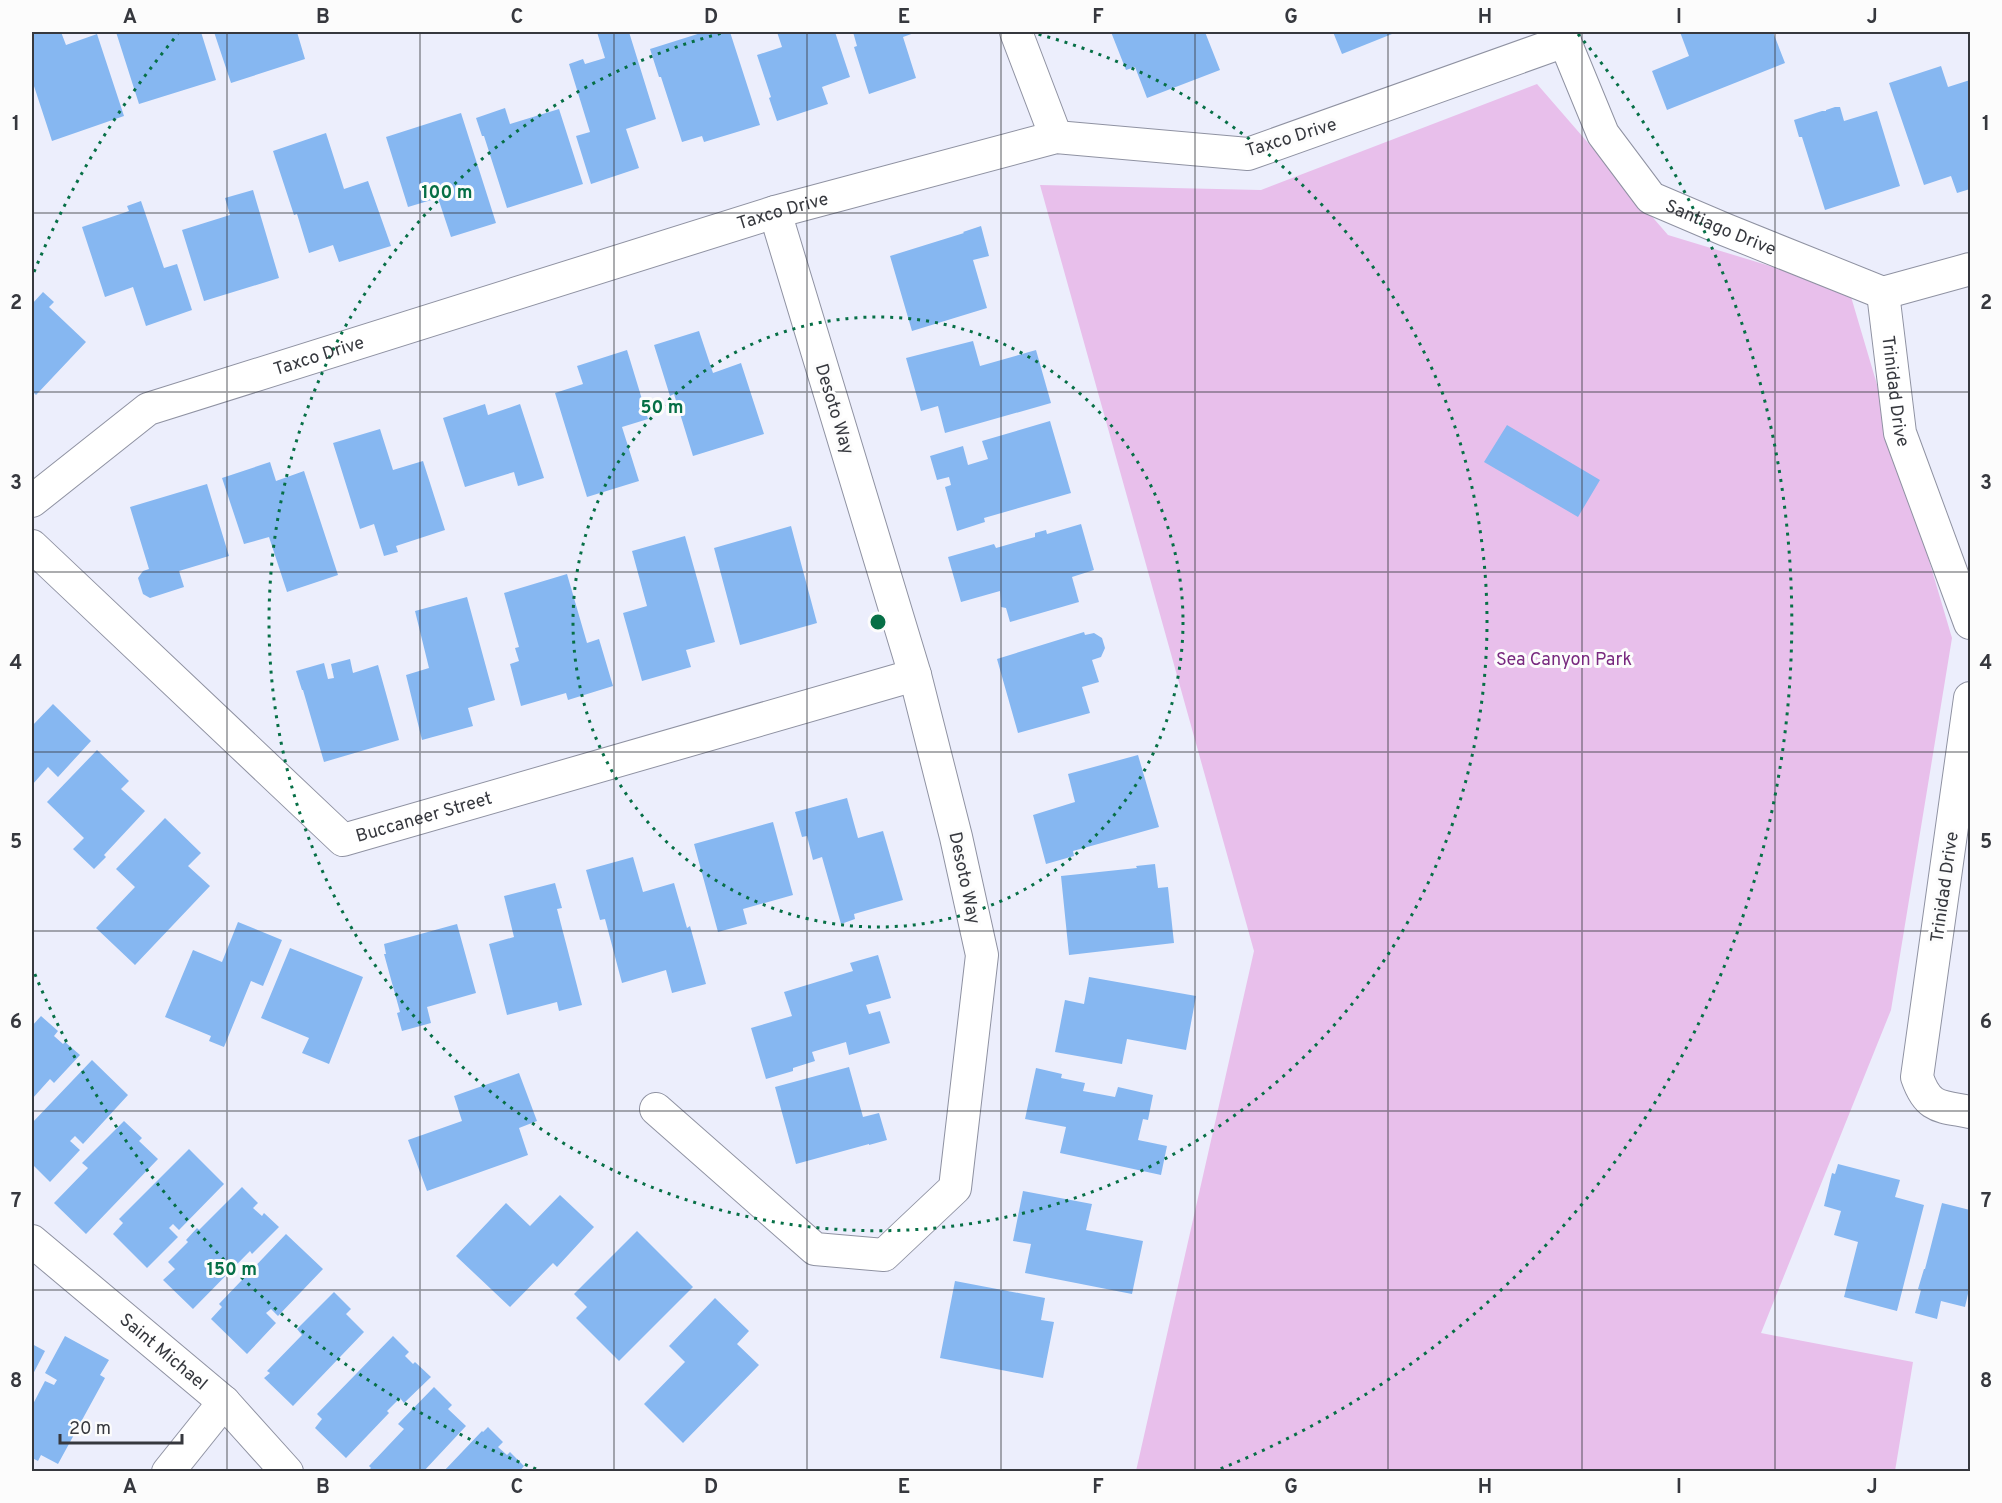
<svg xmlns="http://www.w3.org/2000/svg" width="2002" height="1503" font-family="Overpass,sans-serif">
<rect width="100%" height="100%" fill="#eceefc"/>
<path fill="#e8bfeb" d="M 1537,84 L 1668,235 L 1849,290 L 1952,638 L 1891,1010 L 1761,1333 L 1913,1362 L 1895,1471 L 1136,1471 L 1254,951 L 1040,185 L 1261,190 Z"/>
<path fill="#86b7f1" d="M 32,32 L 61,32 L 66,45 L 97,34 L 124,116 L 52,141 L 32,80 Z
M 116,32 L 201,32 L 216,80 L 139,104 Z
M 214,32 L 297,32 L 305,59 L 231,83 Z
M 597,32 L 629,32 L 656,119 L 626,129 L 639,168 L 591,184 L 576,136 L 590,132 L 569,64 L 583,59 L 585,64 L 605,58 Z
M 704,32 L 730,32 L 760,125 L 704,142 L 702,136 L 682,142 L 661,77 L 659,77 L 650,49 Z
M 777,32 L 835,32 L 850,77 L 822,87 L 828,104 L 777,121 L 769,98 L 771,97 L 757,55 L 782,47 Z
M 853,32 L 917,32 L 903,37 L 916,78 L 869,94 L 854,47 L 857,46 Z
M 1111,32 L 1205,32 L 1220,70 L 1147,98 L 1135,67 L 1126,70 Z
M 1333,32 L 1397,32 L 1342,54 Z
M 1680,32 L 1773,32 L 1785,63 L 1667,110 L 1652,71 L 1689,56 Z
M 1941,66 L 1948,87 L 1970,80 L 1970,189 L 1957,193 L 1951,176 L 1924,185 L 1889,83 Z
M 1835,107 L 1840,107 L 1844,121 L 1877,111 L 1900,186 L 1825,210 L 1802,137 L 1799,137 L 1794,120 L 1822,111 L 1826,111 L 1826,110 Z
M 505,108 L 510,124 L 559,109 L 583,184 L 507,208 L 484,136 L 482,136 L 476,118 Z
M 461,113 L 496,223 L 451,237 L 438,198 L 408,207 L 386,137 Z
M 326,133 L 344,189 L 368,181 L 391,246 L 339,262 L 333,245 L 309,253 L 297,214 L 294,215 L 273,151 Z
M 253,190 L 279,278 L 204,301 L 182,230 L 230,215 L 225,198 Z
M 141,201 L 164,268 L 177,264 L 192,310 L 146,326 L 133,287 L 105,297 L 82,227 L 129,211 L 127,206 Z
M 981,226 L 989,256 L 973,260 L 987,308 L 912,331 L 890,256 L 964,233 L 963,232 Z
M 43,292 L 54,302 L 49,307 L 86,342 L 36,395 L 32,391 L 32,304 Z
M 699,331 L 713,373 L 741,363 L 764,434 L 693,456 L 674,394 L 670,396 L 654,345 Z
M 973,341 L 980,366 L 1036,350 L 1051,403 L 945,433 L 938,406 L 921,411 L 906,358 Z
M 627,350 L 648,419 L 622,427 L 639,481 L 587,497 L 555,393 L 583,384 L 577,366 Z
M 485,404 L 488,415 L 520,404 L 544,478 L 518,486 L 514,472 L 465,487 L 443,418 Z
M 1050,421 L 1071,493 L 984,518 L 985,522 L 957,531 L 945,487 L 951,485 L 949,477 L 937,480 L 930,456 L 963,446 L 968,465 L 988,459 L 982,441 Z
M 1507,425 L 1600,480 L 1578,517 L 1484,462 Z
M 380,429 L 393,470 L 423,461 L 445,530 L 396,546 L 398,552 L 384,556 L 374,524 L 360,529 L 333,443 Z
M 270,462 L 276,481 L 304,471 L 338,575 L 287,592 L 269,537 L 244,544 L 222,478 Z
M 207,484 L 229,556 L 179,571 L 184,587 L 150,598 L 143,594 L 138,578 L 143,571 L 149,569 L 130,507 Z
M 1081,524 L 1094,570 L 1072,577 L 1079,602 L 1010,622 L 1006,608 L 1001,607 L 1000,591 L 961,602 L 948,557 L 994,544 L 996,548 L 1035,537 L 1035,533 L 1046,530 L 1047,534 Z
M 791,526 L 817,623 L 740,645 L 714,548 Z
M 685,536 L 715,642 L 686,650 L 691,667 L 642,681 L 623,613 L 647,606 L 632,551 Z
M 567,574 L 587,643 L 599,639 L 613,686 L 568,700 L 566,693 L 521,706 L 510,664 L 519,661 L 515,648 L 519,647 L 504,593 Z
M 467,597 L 495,700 L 468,708 L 473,726 L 422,740 L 406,675 L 429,668 L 415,611 Z
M 1084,632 L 1085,635 L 1094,633 L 1102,638 L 1105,648 L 1101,657 L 1092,660 L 1099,682 L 1082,687 L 1090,713 L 1018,733 L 997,659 Z
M 350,659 L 353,673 L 378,665 L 399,740 L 324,762 L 303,690 L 302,690 L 296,671 L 324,663 L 328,679 L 334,678 L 331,664 Z
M 53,704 L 91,741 L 58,777 L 48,767 L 32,785 L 32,726 Z
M 97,750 L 129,781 L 121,789 L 145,811 L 104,855 L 106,857 L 94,869 L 73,849 L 84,838 L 47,802 Z
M 1138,755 L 1159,827 L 1073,851 L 1074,856 L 1046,864 L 1033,815 L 1075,802 L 1068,774 Z
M 847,798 L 858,838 L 883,831 L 903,900 L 854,914 L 855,919 L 841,924 L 822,857 L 813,860 L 807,836 L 802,837 L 795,812 Z
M 165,818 L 201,853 L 188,866 L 210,886 L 135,965 L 96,928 L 135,887 L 116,869 Z
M 773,822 L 793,895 L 743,909 L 747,924 L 718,932 L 694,844 Z
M 633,857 L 643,892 L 674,883 L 687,928 L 690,926 L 706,984 L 672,993 L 666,970 L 622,983 L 605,919 L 600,920 L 586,870 Z
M 1155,864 L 1158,888 L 1168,887 L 1174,943 L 1069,955 L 1061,876 L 1137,868 L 1136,866 Z
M 555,883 L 562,908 L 557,909 L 582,1005 L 559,1011 L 557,1002 L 507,1015 L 489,944 L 514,937 L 504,896 Z
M 238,922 L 282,940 L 263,986 L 251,981 L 224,1047 L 209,1041 L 211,1036 L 165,1017 L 193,950 L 222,962 Z
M 457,924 L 476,993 L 427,1007 L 431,1023 L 402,1031 L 397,1013 L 400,1012 L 384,954 L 386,954 L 384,944 Z
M 290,948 L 363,977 L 329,1064 L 302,1053 L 309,1038 L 261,1018 Z
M 878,955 L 891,998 L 866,1005 L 869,1014 L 880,1011 L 890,1043 L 849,1055 L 846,1042 L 812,1052 L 815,1061 L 793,1068 L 793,1071 L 766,1079 L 751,1028 L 792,1016 L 784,992 L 853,971 L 850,963 Z
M 1089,977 L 1196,996 L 1186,1050 L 1127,1039 L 1122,1064 L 1055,1052 L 1065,1000 L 1084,1004 Z
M 41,1016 L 58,1031 L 54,1036 L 63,1044 L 65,1042 L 80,1055 L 54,1083 L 50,1079 L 32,1099 L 32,1026 Z
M 92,1060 L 128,1095 L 83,1144 L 75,1136 L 70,1141 L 80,1150 L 50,1182 L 32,1164 L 32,1123 Z
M 849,1067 L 863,1117 L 879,1113 L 887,1140 L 869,1145 L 869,1144 L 796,1164 L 775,1087 Z
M 1036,1068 L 1062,1074 L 1061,1078 L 1085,1083 L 1083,1091 L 1115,1097 L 1118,1087 L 1153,1095 L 1148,1120 L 1143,1119 L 1138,1140 L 1167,1146 L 1161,1175 L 1060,1153 L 1066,1127 L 1025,1119 Z
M 519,1073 L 537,1121 L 519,1128 L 528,1155 L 427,1191 L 408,1140 L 462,1121 L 454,1096 Z
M 124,1121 L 142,1138 L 139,1141 L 158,1159 L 86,1234 L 54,1203 L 88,1168 L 82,1163 Z
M 189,1149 L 224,1184 L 179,1230 L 173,1224 L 169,1228 L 178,1237 L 147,1268 L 113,1234 L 123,1223 L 119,1219 Z
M 1838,1164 L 1900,1180 L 1895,1197 L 1924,1205 L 1897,1311 L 1844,1297 L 1858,1242 L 1834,1235 L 1841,1211 L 1824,1206 L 1832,1173 L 1835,1174 Z
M 242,1187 L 258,1203 L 253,1208 L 262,1216 L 264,1213 L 279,1227 L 252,1254 L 250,1251 L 193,1309 L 163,1280 L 175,1269 L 168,1262 L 188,1242 L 186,1240 L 197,1228 L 199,1230 Z
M 1023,1191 L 1092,1204 L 1086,1230 L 1143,1241 L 1132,1294 L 1025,1273 L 1031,1244 L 1013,1241 Z
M 560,1195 L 594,1227 L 557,1267 L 553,1263 L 510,1307 L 456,1256 L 506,1203 L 530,1226 Z
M 1942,1203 L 1970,1210 L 1970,1285 L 1965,1307 L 1941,1301 L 1937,1319 L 1915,1313 L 1921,1290 L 1918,1289 L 1924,1269 L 1925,1269 Z
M 637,1231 L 693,1287 L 619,1361 L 576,1318 L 587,1307 L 574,1294 Z
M 286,1234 L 323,1269 L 278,1316 L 271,1309 L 266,1313 L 276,1323 L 247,1354 L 211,1319 L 222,1307 L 219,1304 Z
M 955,1281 L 1045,1298 L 1041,1320 L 1054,1322 L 1043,1378 L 940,1358 Z
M 334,1292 L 351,1309 L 346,1314 L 364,1332 L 293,1406 L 264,1378 L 270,1373 L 267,1371 L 302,1335 L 297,1329 Z
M 715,1298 L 749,1331 L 737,1344 L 759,1365 L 683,1443 L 644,1404 L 685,1362 L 669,1346 Z
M 65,1336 L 109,1360 L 100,1375 L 105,1378 L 58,1464 L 41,1455 L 38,1461 L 32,1458 L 32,1406 L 45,1381 L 54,1385 L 57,1380 L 45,1373 Z
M 393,1336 L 409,1352 L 405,1356 L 413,1364 L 415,1362 L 431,1377 L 404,1403 L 400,1398 L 387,1411 L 389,1413 L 346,1458 L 315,1428 L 322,1419 L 317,1414 Z
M 32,1344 L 45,1351 L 32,1376 Z
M 434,1387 L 452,1405 L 448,1409 L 466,1426 L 423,1472 L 367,1472 L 371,1468 L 369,1466 L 404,1429 L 398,1424 Z
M 488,1427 L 503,1442 L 498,1447 L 507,1455 L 510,1452 L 524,1466 L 519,1472 L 443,1472 L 482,1431 L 483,1432 Z"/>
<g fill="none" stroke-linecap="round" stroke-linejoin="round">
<g stroke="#8f92a2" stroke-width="34">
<g id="minor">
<path d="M 1016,32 L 1056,137"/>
<path id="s1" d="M 1561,32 L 1603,134 L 1651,198 L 1726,230 L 1883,293 L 1970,269"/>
<path id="s2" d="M 1883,293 L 1900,433 L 1970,623"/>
<path id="s3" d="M 32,501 L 148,409 L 775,212 L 1056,137 L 1248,154 L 1565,41"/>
<path id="s4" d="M 32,546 L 343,840 L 915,675"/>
<path d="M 1970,698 L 1917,1077 C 1928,1109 1940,1106 1970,1112"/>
<path d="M 656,1109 L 815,1249 L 884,1255 L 955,1188 L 982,955 L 956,837 L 915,675 L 775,212"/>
<path id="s5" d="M 32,1241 L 224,1402 L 287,1472"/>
<path d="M 168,1472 L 224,1402"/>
</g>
</g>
<use href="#minor" stroke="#fff" stroke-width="32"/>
</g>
<path fill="none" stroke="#36383e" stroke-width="1.5" stroke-opacity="0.55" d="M 227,32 L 227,1472M 420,32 L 420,1472M 614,32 L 614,1472M 807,32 L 807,1472M 1001,32 L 1001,1472M 1195,32 L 1195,1472M 1388,32 L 1388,1472M 1582,32 L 1582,1472M 1775,32 L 1775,1472M 32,213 L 1970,213M 32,392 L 1970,392M 32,572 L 1970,572M 32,752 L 1970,752M 32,931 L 1970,931M 32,1111 L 1970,1111M 32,1290 L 1970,1290"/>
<g fill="none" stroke="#066f46" stroke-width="3" stroke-dasharray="3 6">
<circle cx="878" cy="622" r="305"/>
<path d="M1030 32A609 609 0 1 1 726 32"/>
<path d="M536 1469A914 914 0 0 1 34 972M34 272A914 914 0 0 1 178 34M1578 34A914 914 0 0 1 1220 1469"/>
</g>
<g text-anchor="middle" stroke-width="6" stroke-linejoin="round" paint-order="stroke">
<g font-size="18" fill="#36383e" stroke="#fcfcfc">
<text transform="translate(1291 137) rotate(-17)" y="6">Taxco Drive</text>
<text dy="6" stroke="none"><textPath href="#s3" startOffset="813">Taxco Drive</textPath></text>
<text dy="6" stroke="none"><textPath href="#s1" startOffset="266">Santiago Drive</textPath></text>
<text dy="6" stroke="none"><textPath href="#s3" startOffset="327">Taxco Drive</textPath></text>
<text dy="6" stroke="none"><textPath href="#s2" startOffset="99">Trinidad Drive</textPath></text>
<text transform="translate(835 409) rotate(73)" y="6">Desoto Way</text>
<text dy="6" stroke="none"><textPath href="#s4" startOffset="512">Buccaneer Street</textPath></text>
<text transform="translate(965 878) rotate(78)" y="6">Desoto Way</text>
<text transform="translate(1944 887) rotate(-82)" y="6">Trinidad Drive</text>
<text dy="6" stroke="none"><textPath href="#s5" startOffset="172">Saint Michael</textPath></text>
</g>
<g font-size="18" fill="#78297f" stroke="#fcfcfc">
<text x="1564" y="665">Sea Canyon Park</text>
</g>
</g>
<circle cx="878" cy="622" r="9" fill="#066f46" stroke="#fcfcfc" stroke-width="3"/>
<g font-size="18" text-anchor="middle" font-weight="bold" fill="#066f46" stroke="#fcfcfc" stroke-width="6" stroke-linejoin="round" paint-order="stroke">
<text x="447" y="198">100 m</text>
<text x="662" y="413">50 m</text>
<text x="232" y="1275">150 m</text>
</g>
<rect width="2002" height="1503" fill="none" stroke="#fcfcfc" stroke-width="66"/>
<path d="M60 1434v9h122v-9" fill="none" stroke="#36383e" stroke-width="3"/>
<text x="69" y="1434" font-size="18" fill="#36383e" stroke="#fcfcfc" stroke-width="4.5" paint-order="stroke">20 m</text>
<rect x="33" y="33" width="1936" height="1437" fill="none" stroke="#36383e" stroke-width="2"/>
<g font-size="20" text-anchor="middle" font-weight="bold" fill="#36383e">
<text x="130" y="23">A</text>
<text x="323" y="23">B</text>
<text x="517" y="23">C</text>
<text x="711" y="23">D</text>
<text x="904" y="23">E</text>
<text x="1098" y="23">F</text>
<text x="1291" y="23">G</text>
<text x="1485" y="23">H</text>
<text x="1679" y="23">I</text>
<text x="1872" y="23">J</text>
<text x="16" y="130">1</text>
<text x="1986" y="130">1</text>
<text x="16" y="309">2</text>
<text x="1986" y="309">2</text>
<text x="16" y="489">3</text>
<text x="1986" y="489">3</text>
<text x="16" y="669">4</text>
<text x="1986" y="669">4</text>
<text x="16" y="848">5</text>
<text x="1986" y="848">5</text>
<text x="16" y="1028">6</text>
<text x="1986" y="1028">6</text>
<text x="16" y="1207">7</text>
<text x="1986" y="1207">7</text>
<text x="16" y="1387">8</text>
<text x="1986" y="1387">8</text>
<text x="130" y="1493">A</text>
<text x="323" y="1493">B</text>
<text x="517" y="1493">C</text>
<text x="711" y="1493">D</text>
<text x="904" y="1493">E</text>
<text x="1098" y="1493">F</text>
<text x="1291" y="1493">G</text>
<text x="1485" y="1493">H</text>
<text x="1679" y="1493">I</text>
<text x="1872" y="1493">J</text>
</g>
</svg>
